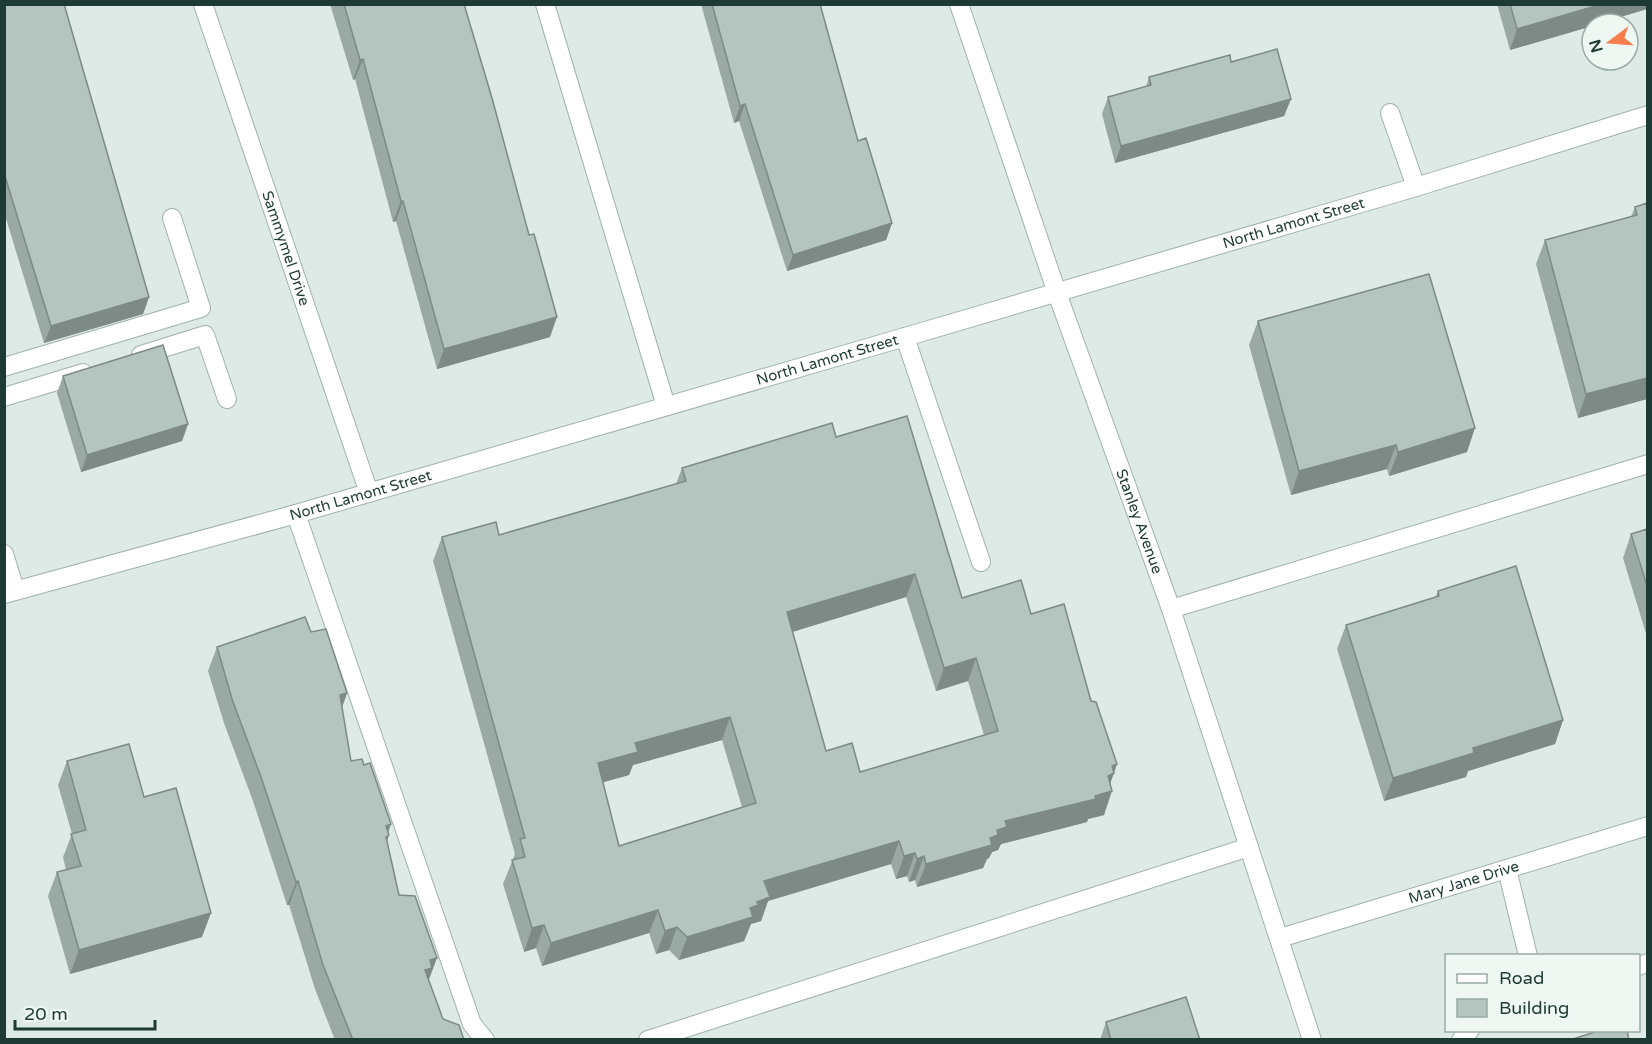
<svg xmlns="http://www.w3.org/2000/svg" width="1652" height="1044" font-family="'Varela Round',sans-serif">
<rect width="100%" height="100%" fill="#ddeae5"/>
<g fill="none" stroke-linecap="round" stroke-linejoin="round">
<g stroke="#a0b2ac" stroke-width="20">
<g id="minor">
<path id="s1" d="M 203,4 L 369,493"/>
<path d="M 545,4 L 666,406"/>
<path id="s2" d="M 959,4 L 1057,293 L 1171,609 L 1312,1040"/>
<path d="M 1390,113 L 1416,187"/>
<path d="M 905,337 L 981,562"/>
<path d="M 141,355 L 205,335 L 227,399"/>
<path d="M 4,367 L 201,308 L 172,218"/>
<path d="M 4,397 L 83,373"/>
<path d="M 296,514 L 472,1024 L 485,1040"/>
<path d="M 4,554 L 15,590"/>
<path id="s3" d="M 4,594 L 296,514 L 905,337 L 1416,187 L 1648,115"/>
<path d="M 1171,609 L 1648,464"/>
<path d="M 1507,869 L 1528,956"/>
<path id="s4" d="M 1280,938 L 1648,826"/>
<path d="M 1638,966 L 1648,963"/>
<path d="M 648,1040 L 1249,847"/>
<path d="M 1461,1040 L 1470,1030"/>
</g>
</g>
<use href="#minor" stroke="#fff" stroke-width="18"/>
</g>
<path fill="#9aa9a3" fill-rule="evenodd" d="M 4,4 L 149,297 L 143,314 L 44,343 L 4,212 Z
M 330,4 L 464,4 L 550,337 L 437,369 L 396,221 L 393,222 L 355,79 L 353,80 Z
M 701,4 L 820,4 L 858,141 L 892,223 L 886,240 L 787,271 L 739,121 L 734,123 Z
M 1497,4 L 1647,4 L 1647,9 L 1597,24 L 1592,24 L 1592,26 L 1510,50 Z
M 1231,62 L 1291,99 L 1284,116 L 1115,163 L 1102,114 L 1108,97 L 1146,87 L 1149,77 Z
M 1647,203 L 1647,399 L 1578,418 L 1536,264 L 1545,240 L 1631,217 L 1635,207 Z
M 1258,321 L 1467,452 L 1389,476 L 1387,469 L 1291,495 L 1249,345 Z
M 63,376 L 188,424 L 182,441 L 81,472 L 57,393 Z
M 836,437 L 962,598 L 1031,614 L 1091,701 L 1117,764 L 1110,783 L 1104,815 L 1088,819 L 1087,822 L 1001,844 L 998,850 L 992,852 L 989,858 L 987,859 L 983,868 L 917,887 L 915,880 L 909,882 L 907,876 L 896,879 L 891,864 L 768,901 L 761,921 L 751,924 L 744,941 L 679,960 L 669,950 L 656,954 L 649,933 L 542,966 L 536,948 L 524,952 L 503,884 L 515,854 L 433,561 L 442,537 L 499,535 L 676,484 L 682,468 ZM 906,597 L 936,691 L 968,681 L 984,735 L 860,772 L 826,751 L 792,632 ZM 722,740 L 742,807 L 619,846 L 603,782 L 629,775 L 633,765 Z
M 1647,529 L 1647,637 L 1623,558 L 1631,534 Z
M 1438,591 L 1563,720 L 1555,744 L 1468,771 L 1466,777 L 1384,801 L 1337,649 L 1346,625 L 1435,598 Z
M 311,632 L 347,693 L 342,707 L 351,761 L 388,832 L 389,835 L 387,841 L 399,895 L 429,981 L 443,1019 L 464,1040 L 335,1040 L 315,989 L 289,905 L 287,905 L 253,801 L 224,723 L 208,671 L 217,647 Z
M 67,761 L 144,797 L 202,937 L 70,974 L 48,896 L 57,872 L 66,870 L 63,857 L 72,834 L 58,785 Z
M 1106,1022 L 1111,1040 L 1100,1040 Z"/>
<path fill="#7d8a85" d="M 1602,4 L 1647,4 L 1647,9 L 1597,24 L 1592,24 L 1592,26 L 1510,50 L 1517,29 Z
M 363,59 L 355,79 L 353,80 L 360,60 Z
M 1291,99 L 1284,116 L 1115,163 L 1121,146 Z
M 745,104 L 739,121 L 734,123 L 740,106 Z
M 401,201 L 403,201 L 396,221 L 393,222 Z
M 892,223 L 886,240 L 787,271 L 793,255 Z
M 149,297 L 143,314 L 44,343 L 51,326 Z
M 557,317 L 550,337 L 437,369 L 444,349 Z
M 1647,378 L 1647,399 L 1578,418 L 1586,394 Z
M 188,424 L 182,441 L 81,472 L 87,455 Z
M 1475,428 L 1467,452 L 1389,476 L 1398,452 Z
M 1396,445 L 1387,469 L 1291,495 L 1299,471 Z
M 915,574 L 906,597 L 779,636 L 787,612 Z
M 976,658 L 968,681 L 936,691 L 944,668 Z
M 347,693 L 339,716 L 340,695 Z
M 730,717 L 722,740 L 633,765 L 629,775 L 590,786 L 598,763 L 635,743 Z
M 1563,720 L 1555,744 L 1468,771 L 1466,777 L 1384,801 L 1393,778 L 1473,748 Z
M 1117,764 L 1107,793 L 1112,791 L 1104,815 L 1088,819 L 1087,822 L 1001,844 L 998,850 L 992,852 L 989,858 L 987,859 L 983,868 L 917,887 L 926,864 L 990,838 L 1005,821 Z
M 391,824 L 387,836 L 389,835 L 380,859 L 386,826 Z
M 899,841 L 891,864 L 768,901 L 761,921 L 751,924 L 744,941 L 679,960 L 687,937 L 750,908 L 764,881 Z
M 915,853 L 907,876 L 896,879 L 904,856 Z
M 924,856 L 915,880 L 909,882 L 917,859 Z
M 298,881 L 289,905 L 287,905 L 296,882 Z
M 658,910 L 649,933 L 542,966 L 551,943 Z
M 211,913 L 202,937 L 70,974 L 79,950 Z
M 544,925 L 536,948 L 524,952 L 532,928 Z
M 677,927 L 669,950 L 656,954 L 665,931 Z
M 437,958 L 428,982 L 425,970 L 430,960 Z"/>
<path fill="#b3c5be" stroke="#7d8a85" stroke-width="1.5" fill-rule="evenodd" d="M 4,4 L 64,4 L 149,297 L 51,326 L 4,173 Z
M 344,4 L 464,4 L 492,98 L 529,235 L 534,234 L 557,317 L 444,349 L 403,201 L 401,201 L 363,59 L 360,60 Z
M 712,4 L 820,4 L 858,141 L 866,138 L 892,223 L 793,255 L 745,104 L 740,106 Z
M 1510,4 L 1602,4 L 1517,29 Z
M 1277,49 L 1291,99 L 1121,146 L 1108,97 L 1151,85 L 1149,77 L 1230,55 L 1231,62 Z
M 1647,203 L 1647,378 L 1586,394 L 1545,240 L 1637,215 L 1635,207 Z
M 1429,274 L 1475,428 L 1398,452 L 1396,445 L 1299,471 L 1258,321 Z
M 163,345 L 188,424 L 87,455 L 63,376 Z
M 907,416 L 962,598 L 1021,580 L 1031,614 L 1064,604 L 1091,701 L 1096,702 L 1117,764 L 1112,766 L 1114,773 L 1108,776 L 1112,791 L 1095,796 L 1096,799 L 1005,821 L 1007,827 L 997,830 L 998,835 L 990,838 L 992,845 L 926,864 L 924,856 L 917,859 L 915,853 L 904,856 L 899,841 L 764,881 L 770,897 L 757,902 L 758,905 L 750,908 L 753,917 L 687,937 L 677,927 L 665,931 L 658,910 L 551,943 L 544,925 L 532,928 L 512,860 L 525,857 L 520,839 L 525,838 L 442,537 L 496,522 L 499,535 L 686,481 L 682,468 L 832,423 L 836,437 ZM 915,574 L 944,668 L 976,658 L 998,731 L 860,772 L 852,743 L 826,751 L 787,612 ZM 730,717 L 756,803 L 619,846 L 598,763 L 638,752 L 635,743 Z
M 1647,529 L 1647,586 L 1631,534 Z
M 1516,566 L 1563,720 L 1473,748 L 1474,753 L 1393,778 L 1346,625 L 1439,596 L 1438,591 Z
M 305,617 L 311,632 L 326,629 L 347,693 L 340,695 L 351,761 L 362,759 L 364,765 L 370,763 L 391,824 L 386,826 L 389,835 L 386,837 L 399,895 L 415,896 L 437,958 L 430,960 L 432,968 L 425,970 L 443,1019 L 459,1025 L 464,1040 L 353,1040 L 323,965 L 298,881 L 296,882 L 261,777 L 232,699 L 217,647 Z
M 129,744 L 144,797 L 176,788 L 211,913 L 79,950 L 57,872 L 81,866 L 71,834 L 86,830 L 67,761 Z
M 1186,997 L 1200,1040 L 1111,1040 L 1106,1022 Z
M 1601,1030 L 1627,1030 L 1629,1040 L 1570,1040 Z"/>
<g text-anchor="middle" stroke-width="6" stroke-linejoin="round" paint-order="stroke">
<g font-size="15" fill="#1e3a34" stroke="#eef7f2">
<text dy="5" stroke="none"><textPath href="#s3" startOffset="1342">North Lamont Street</textPath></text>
<text dy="5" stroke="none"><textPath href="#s1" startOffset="258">Sammymel Drive</textPath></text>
<text dy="5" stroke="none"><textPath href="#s3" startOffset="856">North Lamont Street</textPath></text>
<text dy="5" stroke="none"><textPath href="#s3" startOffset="370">North Lamont Street</textPath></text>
<text dy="5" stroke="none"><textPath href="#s2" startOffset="548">Stanley Avenue</textPath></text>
<text dy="5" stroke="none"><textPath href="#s4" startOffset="192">Mary Jane Drive</textPath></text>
</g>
</g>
<rect width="1652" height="1044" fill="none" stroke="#1e3a34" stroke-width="12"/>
<rect x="1445" y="954" width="195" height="78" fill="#eef7f2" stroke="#9baba6" stroke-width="1.5"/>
<rect x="1457" y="974" width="30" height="9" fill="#ffffff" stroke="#9baba6" stroke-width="1.5"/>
<text x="1499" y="984" font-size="18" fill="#1e3a34">Road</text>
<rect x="1457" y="999" width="30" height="18" fill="#b3c5be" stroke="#9baba6" stroke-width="1.5"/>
<text x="1499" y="1014" font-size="18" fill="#1e3a34">Building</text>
<g transform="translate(1610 42) rotate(254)"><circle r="28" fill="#eef7f2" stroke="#9baba6" stroke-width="1.5"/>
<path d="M0-4.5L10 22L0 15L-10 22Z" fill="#f87e4d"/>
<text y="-9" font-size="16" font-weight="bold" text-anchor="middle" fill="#1e3a34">N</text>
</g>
<path d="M15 1020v9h140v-9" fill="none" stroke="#1e3a34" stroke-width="3"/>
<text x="24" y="1020" font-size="18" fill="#1e3a34" stroke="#eef7f2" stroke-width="4.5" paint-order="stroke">20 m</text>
</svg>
